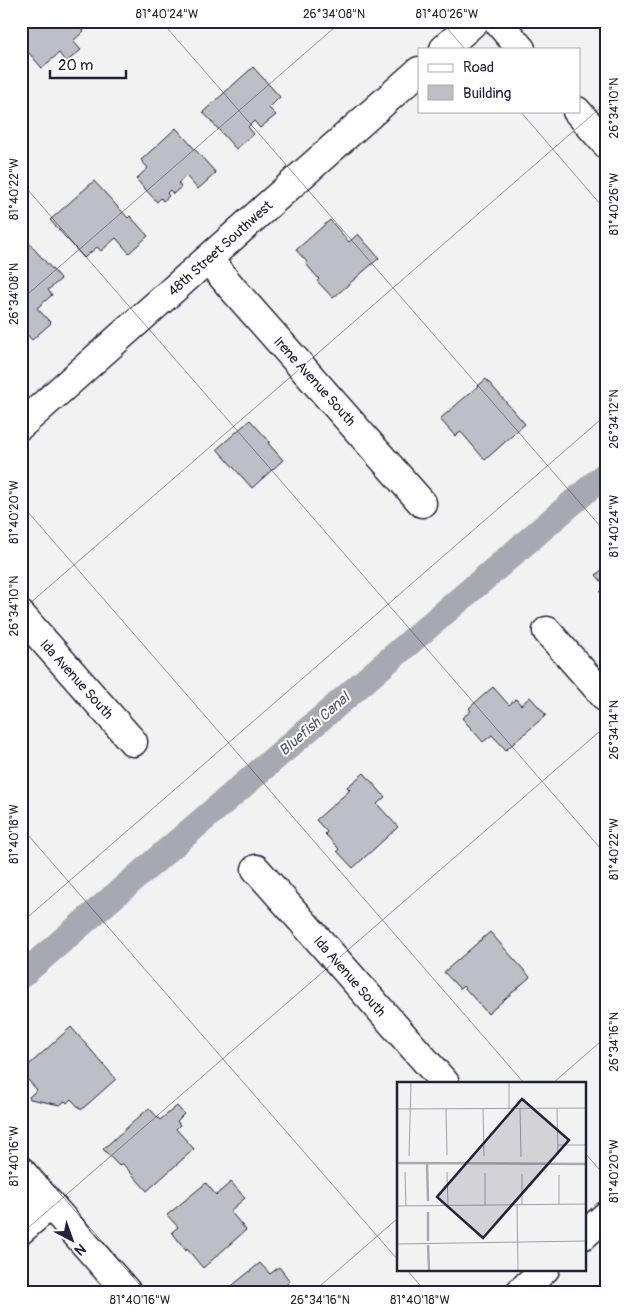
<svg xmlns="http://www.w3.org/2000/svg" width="628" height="1313" font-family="Pangolin,sans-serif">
<rect width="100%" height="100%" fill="#f2f2f3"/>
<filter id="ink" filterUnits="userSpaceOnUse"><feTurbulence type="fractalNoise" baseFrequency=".02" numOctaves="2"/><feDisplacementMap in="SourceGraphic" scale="10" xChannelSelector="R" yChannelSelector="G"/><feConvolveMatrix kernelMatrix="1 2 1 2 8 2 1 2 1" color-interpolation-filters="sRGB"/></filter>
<g filter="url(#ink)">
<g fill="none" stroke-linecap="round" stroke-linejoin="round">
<path stroke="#a8a8b2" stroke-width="26" d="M 21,976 L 607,473"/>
</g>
<path fill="#bebec6" stroke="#22223b" d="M 21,21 L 34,21 L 38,26 L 44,21 L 76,21 L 84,31 L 73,41 L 81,50 L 66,62 L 59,53 L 42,68 L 21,44 Z
M 253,67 L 280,97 L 269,108 L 276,115 L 260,128 L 254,121 L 248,127 L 254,134 L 236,149 L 203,112 Z
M 176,128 L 216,173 L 198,189 L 186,176 L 178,183 L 181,187 L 173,194 L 170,190 L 167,193 L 169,196 L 163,201 L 161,198 L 157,202 L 136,179 L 148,168 L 141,160 Z
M 94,181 L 128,218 L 130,216 L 148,236 L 129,253 L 116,238 L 101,251 L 97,247 L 84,258 L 50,220 Z
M 330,220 L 349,242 L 358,234 L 379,258 L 333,298 L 317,281 L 319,279 L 306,264 L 307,262 L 296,250 Z
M 27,241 L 61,279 L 48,290 L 52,295 L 37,308 L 51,323 L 32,340 L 21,328 L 21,246 Z
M 486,379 L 525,424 L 485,460 L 461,432 L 455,436 L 440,419 Z
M 250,420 L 270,442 L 268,443 L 283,460 L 252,488 L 217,449 Z
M 607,565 L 607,599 L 600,592 L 606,587 L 596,575 Z
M 493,687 L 509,705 L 516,699 L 521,705 L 530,697 L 546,715 L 506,750 L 492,735 L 483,742 L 462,718 L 471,711 L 469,708 Z
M 364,773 L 385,797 L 377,804 L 398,827 L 353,868 L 337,851 L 339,849 L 325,834 L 327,832 L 316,820 L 350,790 L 347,787 Z
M 490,932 L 530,977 L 488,1014 L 463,986 L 460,989 L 444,972 Z
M 71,1027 L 116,1079 L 81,1110 L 71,1099 L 67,1103 L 65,1101 L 60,1105 L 30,1099 L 29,1097 L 37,1090 L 21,1072 Z
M 177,1106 L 184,1114 L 177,1121 L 180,1125 L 176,1129 L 194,1149 L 147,1191 L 122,1163 L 119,1166 L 103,1149 L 149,1108 L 160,1120 Z
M 231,1182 L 245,1198 L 230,1211 L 246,1230 L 203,1268 L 187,1249 L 186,1251 L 172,1232 L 178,1227 L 167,1215 L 206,1183 L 216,1195 Z
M 260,1263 L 270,1274 L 279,1267 L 290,1281 L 282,1289 L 284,1292 L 230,1292 L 228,1289 Z"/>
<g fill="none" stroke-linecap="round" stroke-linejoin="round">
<g stroke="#22223b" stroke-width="31">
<path id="street" d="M 497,21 L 521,49
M 444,49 L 475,21
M 577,111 L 607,145
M 208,259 L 232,288 L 422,503
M 21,425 L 419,71
M 21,615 L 133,742
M 547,631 L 607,699
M 256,869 L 445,1083
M 21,1171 L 127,1292
M 21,1230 L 50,1205
M 584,1235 L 607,1215
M 520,1292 L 545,1269"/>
</g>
<use href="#street" stroke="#fff" stroke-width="28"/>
</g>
</g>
<path fill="none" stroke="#22223b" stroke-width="1" stroke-opacity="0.45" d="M 161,21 L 607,534M 441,21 L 465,49M 520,111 L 607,212M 21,182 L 607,856M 21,300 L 342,21M 21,504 L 524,1083M 21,611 L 607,102M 21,827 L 398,1260M 21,923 L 607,414M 553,1083 L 607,1036M 21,1149 L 146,1292M 584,1152 L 607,1178M 21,1234 L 607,725M 406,1269 L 426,1292M 313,1292 L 398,1218"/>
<g text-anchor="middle" stroke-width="4" stroke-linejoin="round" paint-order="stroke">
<g font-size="14" fill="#22223b" stroke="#fff">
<text transform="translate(220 248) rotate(-42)" y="5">48th Street Southwest</text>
<text transform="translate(315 381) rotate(48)" y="5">Irene Avenue South</text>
<text transform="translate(77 679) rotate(48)" y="5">Ida Avenue South</text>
<text transform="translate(350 976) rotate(49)" y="5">Ida Avenue South</text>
</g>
<g font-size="15" font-style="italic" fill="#58586b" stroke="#fff">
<text transform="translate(314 724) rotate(-41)" y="5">Bluefish Canal</text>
</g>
</g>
<g transform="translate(397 1082)">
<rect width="189" height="189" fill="#f2f2f3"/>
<path fill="none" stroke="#a8a8b2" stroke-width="2.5" d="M 0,81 L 189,82M 30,81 L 31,119M 31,130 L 31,159M 31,163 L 32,188"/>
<path fill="none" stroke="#9f9fa9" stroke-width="1" d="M 112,0 L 112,26M 86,26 L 87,74M 123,26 L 124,75M 160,26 L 161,73M 0,27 L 189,26M 49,27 L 50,73M 161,63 L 189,63M 12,74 L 14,0M 8,90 L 9,124M 50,90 L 51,124M 88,91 L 88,123M 125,92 L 125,123M 162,93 L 162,122M 120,123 L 121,188M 0,124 L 189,122M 0,162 L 189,159"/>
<path fill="#22223b" fill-opacity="0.15" stroke="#22223b" stroke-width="2.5" d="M 125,17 L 172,58 L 86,156 L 40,115 Z"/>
<rect width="189" height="189" fill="none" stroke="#22223b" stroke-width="2.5"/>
</g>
<rect width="628" height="1313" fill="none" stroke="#fff" stroke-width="55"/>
<rect x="418" y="48" width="162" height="65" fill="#ffffff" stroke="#a7a7b1"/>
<rect x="428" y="64" width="25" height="8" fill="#ffffff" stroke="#a7a7b1"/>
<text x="463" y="72" font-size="15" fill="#22223b">Road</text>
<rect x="428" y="85" width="25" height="15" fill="#bebec6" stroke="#a7a7b1"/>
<text x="463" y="98" font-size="15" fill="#22223b">Building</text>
<g transform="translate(72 1240) rotate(139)" stroke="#ffffff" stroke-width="4" paint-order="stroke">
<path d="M0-4L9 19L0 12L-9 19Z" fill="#22223b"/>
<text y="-8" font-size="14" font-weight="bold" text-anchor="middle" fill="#22223b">N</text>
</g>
<path d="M50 70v8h76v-8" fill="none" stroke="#22223b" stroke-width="2.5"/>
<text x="58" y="70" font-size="15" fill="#22223b" stroke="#ffffff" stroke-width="4" paint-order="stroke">20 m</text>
<rect x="28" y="28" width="572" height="1258" fill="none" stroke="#22223b" stroke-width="2"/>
<g font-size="12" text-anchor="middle" fill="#22223b">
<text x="167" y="18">81°40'24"W</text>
<text x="334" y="18">26°34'08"N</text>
<text x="447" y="18">81°40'26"W</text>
<text transform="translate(614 108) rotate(-90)" y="4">26°34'10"N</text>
<text transform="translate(14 189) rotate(-90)" y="4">81°40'22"W</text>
<text transform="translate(614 204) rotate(-90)" y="4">81°40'26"W</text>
<text transform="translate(14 294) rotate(-90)" y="4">26°34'08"N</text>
<text transform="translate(614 419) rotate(-90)" y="4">26°34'12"N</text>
<text transform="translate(14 512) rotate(-90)" y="4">81°40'20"W</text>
<text transform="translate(614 526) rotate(-90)" y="4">81°40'24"W</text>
<text transform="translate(14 606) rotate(-90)" y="4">26°34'10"N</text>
<text transform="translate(614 730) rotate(-90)" y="4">26°34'14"N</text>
<text transform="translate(14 834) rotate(-90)" y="4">81°40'18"W</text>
<text transform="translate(614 849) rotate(-90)" y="4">81°40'22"W</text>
<text transform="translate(614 1042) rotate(-90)" y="4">26°34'16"N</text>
<text transform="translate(14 1156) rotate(-90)" y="4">81°40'16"W</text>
<text transform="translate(614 1171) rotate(-90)" y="4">81°40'20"W</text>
<text x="140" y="1304">81°40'16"W</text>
<text x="320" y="1304">26°34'16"N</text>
<text x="420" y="1304">81°40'18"W</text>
</g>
</svg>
